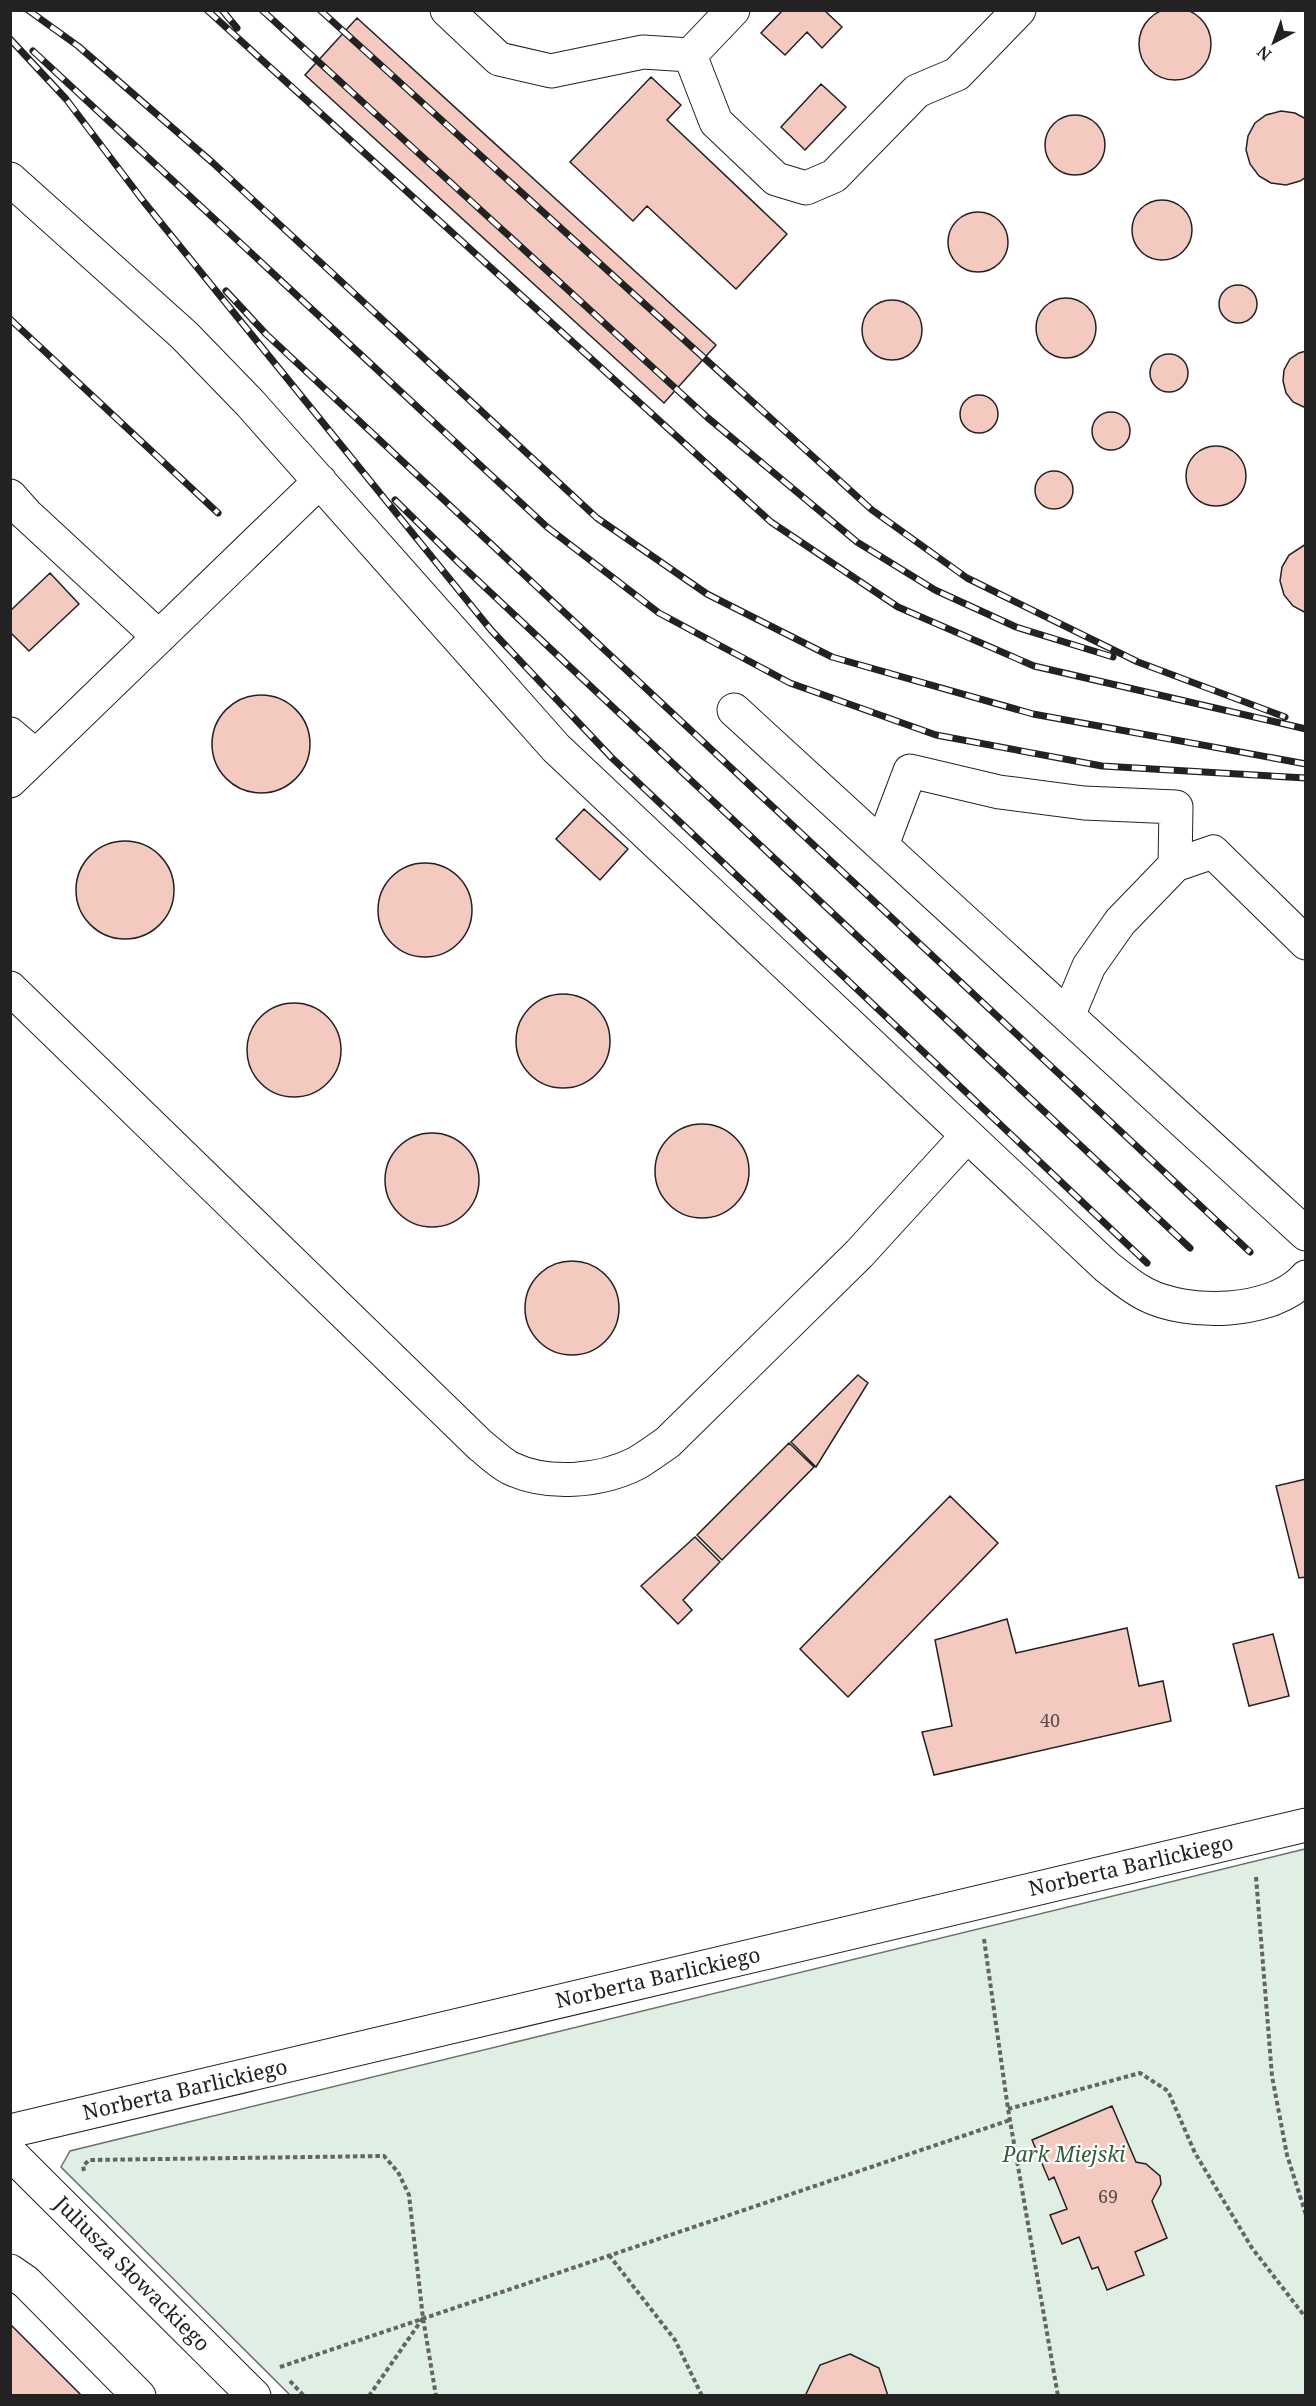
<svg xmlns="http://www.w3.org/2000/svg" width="1316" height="2406" font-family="'Noto Serif',serif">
<rect width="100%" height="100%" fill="#fff"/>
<path fill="#e0efe3" stroke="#6f6f6f" stroke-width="1.5" d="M 1305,1849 L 1305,2395 L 290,2395 L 61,2167 L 70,2151 Z"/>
<path fill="#f3c9c0" stroke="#222" stroke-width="1.5" d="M1139 44a36 36 0 1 1 72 0a36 36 0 1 1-72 0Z
M 783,10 L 824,10 L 842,27 L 822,48 L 807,32 L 785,55 L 761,33 Z
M 357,18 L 716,345 L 664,403 L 305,75 Z
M 651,77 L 681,105 L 667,120 L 787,234 L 736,289 L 647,206 L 633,221 L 570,162 Z
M 821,84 L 846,107 L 805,150 L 781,127 Z
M 1281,111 L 1295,113 L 1306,119 L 1306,177 L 1300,181 L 1286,185 L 1271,183 L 1259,176 L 1250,164 L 1246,150 L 1248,136 L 1255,123 L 1266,115 Z
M1045 145a30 30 0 1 1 60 0a30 30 0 1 1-60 0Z
M1132 230a30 30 0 1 1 60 0a30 30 0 1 1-60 0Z
M948 242a30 30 0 1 1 60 0a30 30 0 1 1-60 0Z
M1219 304a19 19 0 1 1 38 0a19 19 0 1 1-38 0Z
M1036 328a30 30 0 1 1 60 0a30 30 0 1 1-60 0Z
M862 330a30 30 0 1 1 60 0a30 30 0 1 1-60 0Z
M 1306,351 L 1306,408 L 1293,402 L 1286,393 L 1283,381 L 1284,370 L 1290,359 L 1299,353 Z
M1150 373a19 19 0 1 1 38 0a19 19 0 1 1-38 0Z
M960 414a19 19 0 1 1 38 0a19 19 0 1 1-38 0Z
M1092 431a19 19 0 1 1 38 0a19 19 0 1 1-38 0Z
M1186 476a30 30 0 1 1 60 0a30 30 0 1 1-60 0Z
M1035 490a19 19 0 1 1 38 0a19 19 0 1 1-38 0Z
M 1306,544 L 1306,613 L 1293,606 L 1284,595 L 1280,581 L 1282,567 L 1289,555 Z
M 50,573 L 79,604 L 29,651 L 10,632 L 10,611 Z
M212 744a49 49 0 1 1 98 0a49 49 0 1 1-98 0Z
M 584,809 L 628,849 L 600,880 L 556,839 Z
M76 890a49 49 0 1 1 98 0a49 49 0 1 1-98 0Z
M378 910a47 47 0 1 1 94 0a47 47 0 1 1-94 0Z
M516 1041a47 47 0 1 1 94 0a47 47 0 1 1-94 0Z
M247 1050a47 47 0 1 1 94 0a47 47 0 1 1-94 0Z
M655 1171a47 47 0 1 1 94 0a47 47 0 1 1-94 0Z
M385 1180a47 47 0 1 1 94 0a47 47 0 1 1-94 0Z
M525 1308a47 47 0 1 1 94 0a47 47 0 1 1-94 0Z
M 858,1375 L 868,1383 L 816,1467 L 791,1442 Z
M 789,1443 L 814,1467 L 722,1560 L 697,1535 Z
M 1306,1479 L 1306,1577 L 1299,1578 L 1276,1486 Z
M 950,1496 L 998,1543 L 848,1697 L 800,1649 Z
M 695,1537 L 720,1562 L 683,1600 L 692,1610 L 678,1624 L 641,1586 Z
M 1007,1619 L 1016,1653 L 1127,1628 L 1139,1686 L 1163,1681 L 1171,1721 L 934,1775 L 922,1732 L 952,1726 L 935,1640 Z
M 1273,1634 L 1289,1696 L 1249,1706 L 1233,1644 Z
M 1112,2106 L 1136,2162 L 1146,2164 L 1160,2176 L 1161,2184 L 1152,2201 L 1167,2238 L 1135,2252 L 1144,2275 L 1107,2290 L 1098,2267 L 1092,2269 L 1079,2237 L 1062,2244 L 1050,2215 L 1067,2209 L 1054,2177 L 1049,2180 L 1032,2140 Z
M 10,2324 L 82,2396 L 10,2396 Z
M 850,2354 L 879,2368 L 888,2396 L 805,2396 L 820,2365 Z"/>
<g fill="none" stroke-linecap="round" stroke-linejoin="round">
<g stroke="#222" stroke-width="35">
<path id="minor" d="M 447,10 L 499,59 L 551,71 L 643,52 L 690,55
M 733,10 L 690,55 L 716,122 L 776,179 L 806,188 L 834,176 L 917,91 L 957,74 L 1019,10
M 10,179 L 184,335 L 250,403 L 556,748 L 1107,1267 C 1119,1276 1131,1287 1145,1294 C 1187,1316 1273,1315 1306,1277
M 10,496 L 26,514 L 159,637
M 734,710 L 1306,1234
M 10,734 L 36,756
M 10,781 L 320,481
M 882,845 L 910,771 L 999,792 L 1084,803 L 1176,807 L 1175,865 L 1120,922 L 1089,966 L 1068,1016
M 1175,865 L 1213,852 L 1306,943
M 10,988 L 480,1445 C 489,1452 499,1462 510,1468 C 547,1486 600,1482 637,1463 C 647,1457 658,1449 668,1442 L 859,1254 L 966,1137
M 10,2131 L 1306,1825
M 10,2153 L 254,2396
M 10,2271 L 26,2282 L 139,2396"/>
</g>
<path stroke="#646464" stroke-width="4" stroke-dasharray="4.5 3" stroke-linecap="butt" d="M 1256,1877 L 1272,2076 L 1287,2155 L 1306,2215
M 984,1939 L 1008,2109 L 1058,2396
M 1008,2109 L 1140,2073 L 1168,2091 L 1195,2153 L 1252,2248 L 1306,2318
M 84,2171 L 83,2166 L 89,2160 L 384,2156 L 398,2172 L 409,2195 L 423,2318 L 436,2396
M 609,2255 L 675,2340 L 702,2396
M 280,2367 L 1010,2120
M 290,2381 L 304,2396
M 369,2396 L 423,2318"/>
<use href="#minor" stroke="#fff" stroke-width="33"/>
<g stroke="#222" stroke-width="7">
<path id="rail" d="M 28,10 L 78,46 L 213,163 L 597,518 L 707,594 L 832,657 L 1033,714 L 1306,764
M 207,10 L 771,522 L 898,607 L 1034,666 L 1306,729
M 222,10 L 237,28
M 262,10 L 708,418 L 857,542 L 935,590 L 1016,627 L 1113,657
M 320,10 L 872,510 L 967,578 L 1138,662 L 1285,717
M 10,39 L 66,99 L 144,202 L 491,630 L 611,757 L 1147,1263
M 33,51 L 547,527 L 659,613 L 790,683 L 936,735 L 1102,766 L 1306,778
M 226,291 L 266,334 L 1250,1252
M 10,319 L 218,513
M 395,500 L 458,562 L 1190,1248"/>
</g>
<use href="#rail" stroke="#fff" stroke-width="4.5" stroke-dasharray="14" stroke-linecap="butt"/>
</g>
<g text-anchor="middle" stroke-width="4.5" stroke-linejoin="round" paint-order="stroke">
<g font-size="18" fill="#564c4a">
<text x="1050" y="1727">40</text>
<text x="1108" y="2203">69</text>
</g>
<g font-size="21" fill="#222" stroke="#fff">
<text transform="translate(1131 1866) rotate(-13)" y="7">Norberta Barlickiego</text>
<text transform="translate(658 1978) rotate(-13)" y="7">Norberta Barlickiego</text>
<text transform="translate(185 2090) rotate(-13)" y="7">Norberta Barlickiego</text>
<text transform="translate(132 2274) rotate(45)" y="7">Juliusza Słowackiego</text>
</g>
<g font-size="21" font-style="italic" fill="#2f5e38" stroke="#fff">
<text x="1064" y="2162">Park Miejski</text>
</g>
</g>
<rect width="1316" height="2406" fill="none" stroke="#222222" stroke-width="24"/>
<g transform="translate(1274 42) rotate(221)" stroke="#ffffff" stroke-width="4.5" paint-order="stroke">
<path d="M0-4.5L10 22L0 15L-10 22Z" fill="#222222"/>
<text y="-9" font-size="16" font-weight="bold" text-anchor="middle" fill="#222222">N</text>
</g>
</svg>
